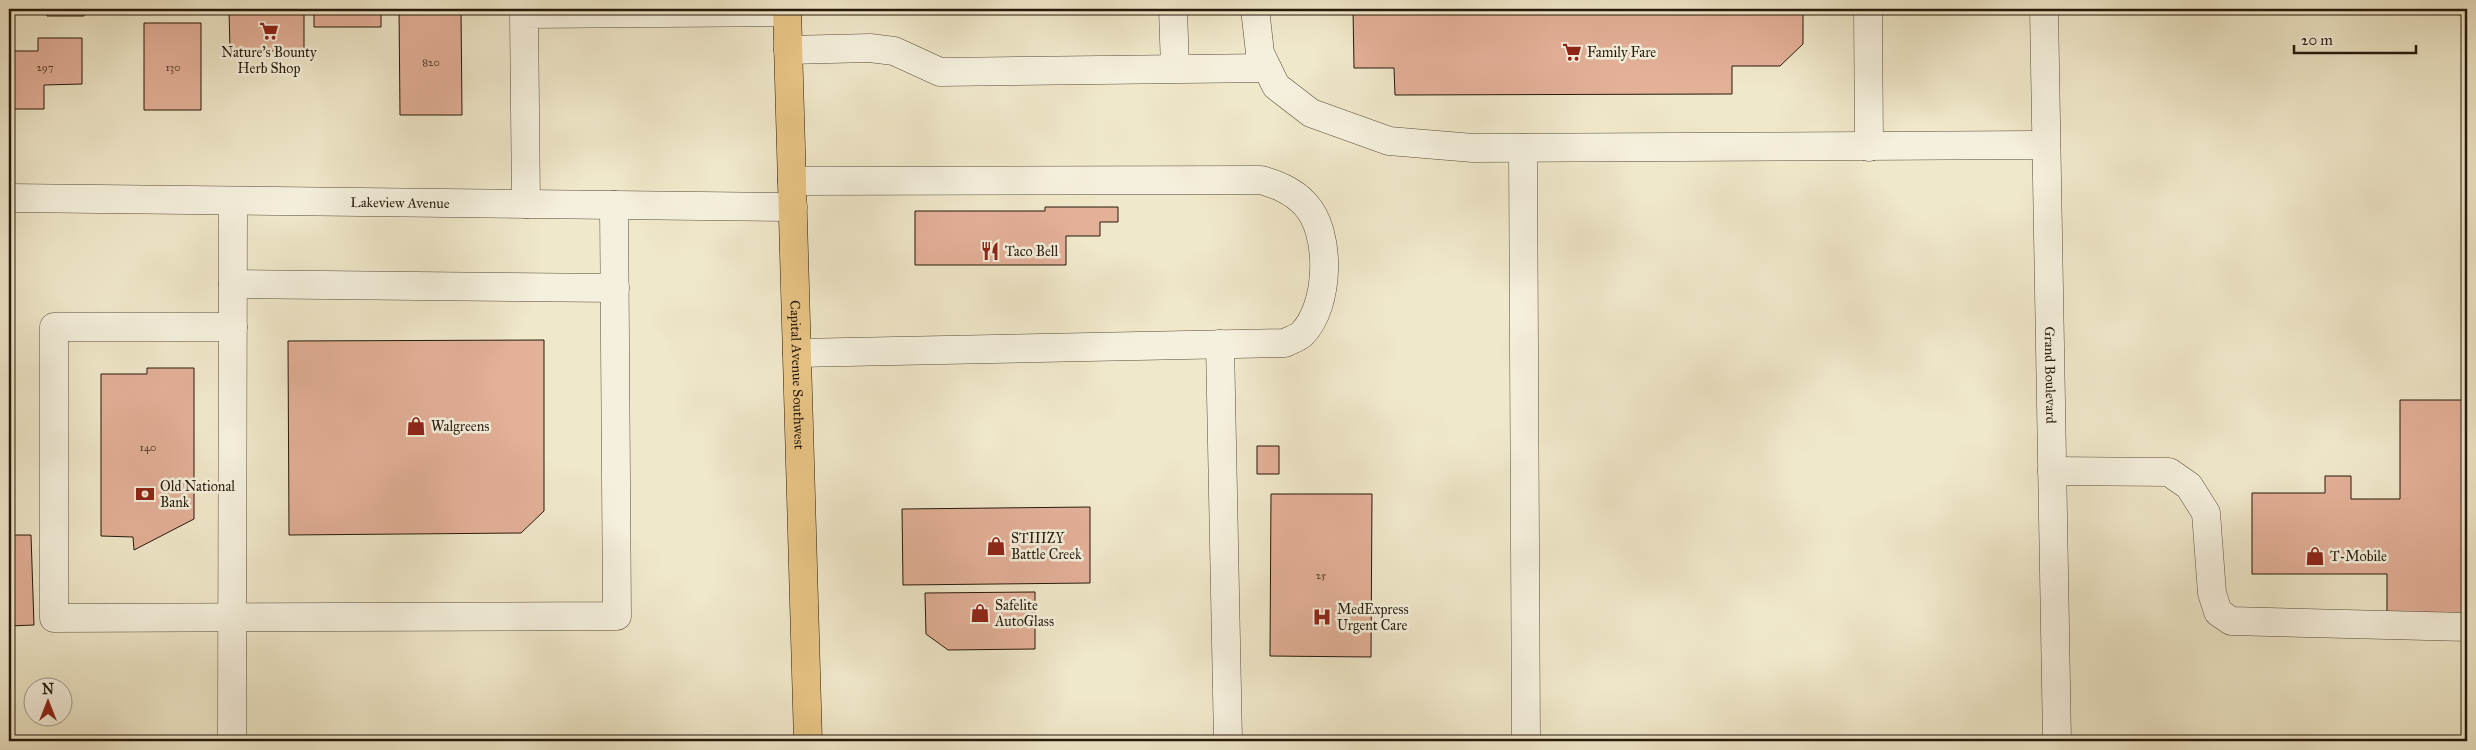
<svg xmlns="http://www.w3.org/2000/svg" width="2476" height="750" font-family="'IM FELL Great Primer',serif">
<rect width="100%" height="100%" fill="#f0e8ca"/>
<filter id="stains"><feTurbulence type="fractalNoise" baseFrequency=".004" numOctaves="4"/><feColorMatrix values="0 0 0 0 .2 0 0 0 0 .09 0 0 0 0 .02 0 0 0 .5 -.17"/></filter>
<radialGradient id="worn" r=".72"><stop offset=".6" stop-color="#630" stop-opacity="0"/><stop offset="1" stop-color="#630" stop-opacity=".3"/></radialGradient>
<path fill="#e3b098" stroke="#26190b" d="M 47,9 L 84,9 L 84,16 L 47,16 Z
M 229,9 L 304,9 L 304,51 L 230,51 Z
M 314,9 L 381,9 L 381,27 L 314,27 Z
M 399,9 L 461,9 L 462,115 L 400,115 Z
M 1353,9 L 1803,9 L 1803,44 L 1780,66 L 1732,66 L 1732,94 L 1395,95 L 1394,68 L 1354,68 Z
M 144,23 L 201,23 L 201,110 L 144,110 Z
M 38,38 L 82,38 L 82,84 L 44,85 L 44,109 L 9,109 L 9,51 L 38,51 Z
M 1045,207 L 1118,207 L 1118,222 L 1100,222 L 1100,236 L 1066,236 L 1066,265 L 915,265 L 915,211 L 1045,211 Z
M 9,306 L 11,363 L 9,363 Z
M 544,340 L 544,511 L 521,533 L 289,535 L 288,341 Z
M 147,368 L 194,368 L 194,519 L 134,550 L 133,537 L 101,536 L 101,374 L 147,374 Z
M 2400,400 L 2467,400 L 2467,616 L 2387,616 L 2387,574 L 2252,574 L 2252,493 L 2325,493 L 2325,476 L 2351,476 L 2351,499 L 2400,499 Z
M 1257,446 L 1279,446 L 1279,474 L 1257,474 Z
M 1271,494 L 1372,494 L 1371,657 L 1270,656 Z
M 1090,507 L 1090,583 L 903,585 L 902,509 Z
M 9,535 L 31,535 L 34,625 L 9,626 Z
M 1035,592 L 1035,649 L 948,650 L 926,634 L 925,593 Z"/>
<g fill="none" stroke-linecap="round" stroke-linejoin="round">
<g stroke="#584d3b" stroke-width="29">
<g id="minor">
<path d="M 1173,9 L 1175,68"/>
<path d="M 1255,9 L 1260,53 L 1276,86 L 1311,113 L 1389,141 L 1473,148 L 2046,145"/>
<path d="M 1868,9 L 1869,147"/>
<path id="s1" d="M 2044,9 L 2057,741"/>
<path d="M 788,50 L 870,48 L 894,51 L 940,72 L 1267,68"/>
<path d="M 1523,148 L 1526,741"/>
<path d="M 792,181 L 1261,180 C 1278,185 1293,191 1305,204 C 1332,232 1330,306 1302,334 C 1298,338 1290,340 1285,343 L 797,353"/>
<path id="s2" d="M 9,198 L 793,207"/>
<path d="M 526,204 L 524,14 L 787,12"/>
<path d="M 233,284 L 615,288"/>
<path d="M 233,327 L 54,327 L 54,618 L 617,616 L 614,205"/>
<path d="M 1220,344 L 1228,741"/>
<path d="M 2052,471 L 2169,472 L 2189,486 L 2206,513 L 2212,593 L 2218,612 L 2231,621 L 2467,627"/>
<path d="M 232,741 L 233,201"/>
</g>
</g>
<g stroke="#26190b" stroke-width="29">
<g id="major">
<path id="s3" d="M 787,9 L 808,741"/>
</g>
</g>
<use href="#minor" stroke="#f5f0dd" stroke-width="28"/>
<use href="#major" stroke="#e8c485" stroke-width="28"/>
</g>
<defs>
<g id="supermarket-bare" transform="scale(1.5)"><path d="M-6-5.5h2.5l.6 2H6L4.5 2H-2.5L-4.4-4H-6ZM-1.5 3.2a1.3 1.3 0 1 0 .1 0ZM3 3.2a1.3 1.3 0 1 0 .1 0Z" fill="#8f2418" stroke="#f5f0dd" stroke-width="2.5" paint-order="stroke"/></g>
<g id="restaurant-bare" transform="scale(1.5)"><path d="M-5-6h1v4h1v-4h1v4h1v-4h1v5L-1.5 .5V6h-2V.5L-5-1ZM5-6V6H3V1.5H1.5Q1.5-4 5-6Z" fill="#8f2418" stroke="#f5f0dd" stroke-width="2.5" paint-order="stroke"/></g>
<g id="shop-bare" transform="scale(1.5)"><path d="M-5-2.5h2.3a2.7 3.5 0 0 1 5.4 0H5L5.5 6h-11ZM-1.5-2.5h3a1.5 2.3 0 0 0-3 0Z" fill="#8f2418" stroke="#f5f0dd" stroke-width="2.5" paint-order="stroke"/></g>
<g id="bank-bare" transform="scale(1.5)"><path d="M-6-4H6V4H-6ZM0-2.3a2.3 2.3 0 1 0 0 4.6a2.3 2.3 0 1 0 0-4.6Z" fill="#8f2418" stroke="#f5f0dd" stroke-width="2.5" paint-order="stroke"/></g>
<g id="hospital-bare" transform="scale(1.5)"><path d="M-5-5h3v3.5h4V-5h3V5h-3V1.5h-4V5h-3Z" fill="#8f2418" stroke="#f5f0dd" stroke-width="2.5" paint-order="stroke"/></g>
</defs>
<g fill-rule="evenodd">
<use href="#supermarket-bare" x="269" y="31"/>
<use href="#supermarket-bare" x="1572" y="52"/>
<use href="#restaurant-bare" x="990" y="251"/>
<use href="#shop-bare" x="416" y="426"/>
<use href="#bank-bare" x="145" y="494"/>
<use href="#shop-bare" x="996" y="546"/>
<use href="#shop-bare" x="2315" y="556"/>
<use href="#shop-bare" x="980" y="613"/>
<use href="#hospital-bare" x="1322" y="617"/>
</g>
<g text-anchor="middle" stroke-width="5" stroke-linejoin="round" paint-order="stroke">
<g font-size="11" fill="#553f2e">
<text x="431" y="66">820</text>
<text x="45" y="71">297</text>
<text x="173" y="71">130</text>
<text x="148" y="451">140</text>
<text x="1321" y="579">25</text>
</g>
<g font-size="14" fill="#26190b" stroke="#f5f0dd" text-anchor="start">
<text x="269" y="57" text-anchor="middle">Nature's Bounty<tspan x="269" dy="16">Herb Shop</tspan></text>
<text x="1587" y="57">Family Fare</text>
<text x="1005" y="256">Taco Bell</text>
<text x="431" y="431">Walgreens</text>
<text x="160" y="491">Old National<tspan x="160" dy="16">Bank</tspan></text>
<text x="1011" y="543">STIIIZY<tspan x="1011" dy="16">Battle Creek</tspan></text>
<text x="2330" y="561">T-Mobile</text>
<text x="995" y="610">Safelite<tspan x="995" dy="16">AutoGlass</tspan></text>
<text x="1337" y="614">MedExpress<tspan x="1337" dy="16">Urgent Care</tspan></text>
</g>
<g font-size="14" fill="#26190b" stroke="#f5f0dd">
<text dy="5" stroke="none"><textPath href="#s2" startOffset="391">Lakeview Avenue</textPath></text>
<text dy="5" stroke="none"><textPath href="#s3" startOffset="366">Capital Avenue Southwest</textPath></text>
<text dy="5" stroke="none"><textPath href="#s1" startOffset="366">Grand Boulevard</textPath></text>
</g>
</g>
<rect width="2476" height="750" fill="none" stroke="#f0e8ca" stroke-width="30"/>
<rect x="10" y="10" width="2456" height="730" fill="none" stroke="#26190b" stroke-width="2.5"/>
<rect x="15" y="15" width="2446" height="720" fill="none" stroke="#26190b"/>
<g transform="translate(48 702)"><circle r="24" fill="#f5f0dd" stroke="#a29a89"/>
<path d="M0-4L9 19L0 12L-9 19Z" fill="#8f2418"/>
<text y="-8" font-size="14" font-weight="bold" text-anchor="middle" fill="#26190b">N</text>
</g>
<path d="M2294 45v8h122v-8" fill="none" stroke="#26190b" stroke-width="2.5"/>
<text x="2301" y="45" font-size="15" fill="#26190b" stroke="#f5f0dd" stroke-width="4" paint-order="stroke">20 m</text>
<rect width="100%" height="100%" filter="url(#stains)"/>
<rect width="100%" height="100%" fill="url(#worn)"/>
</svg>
